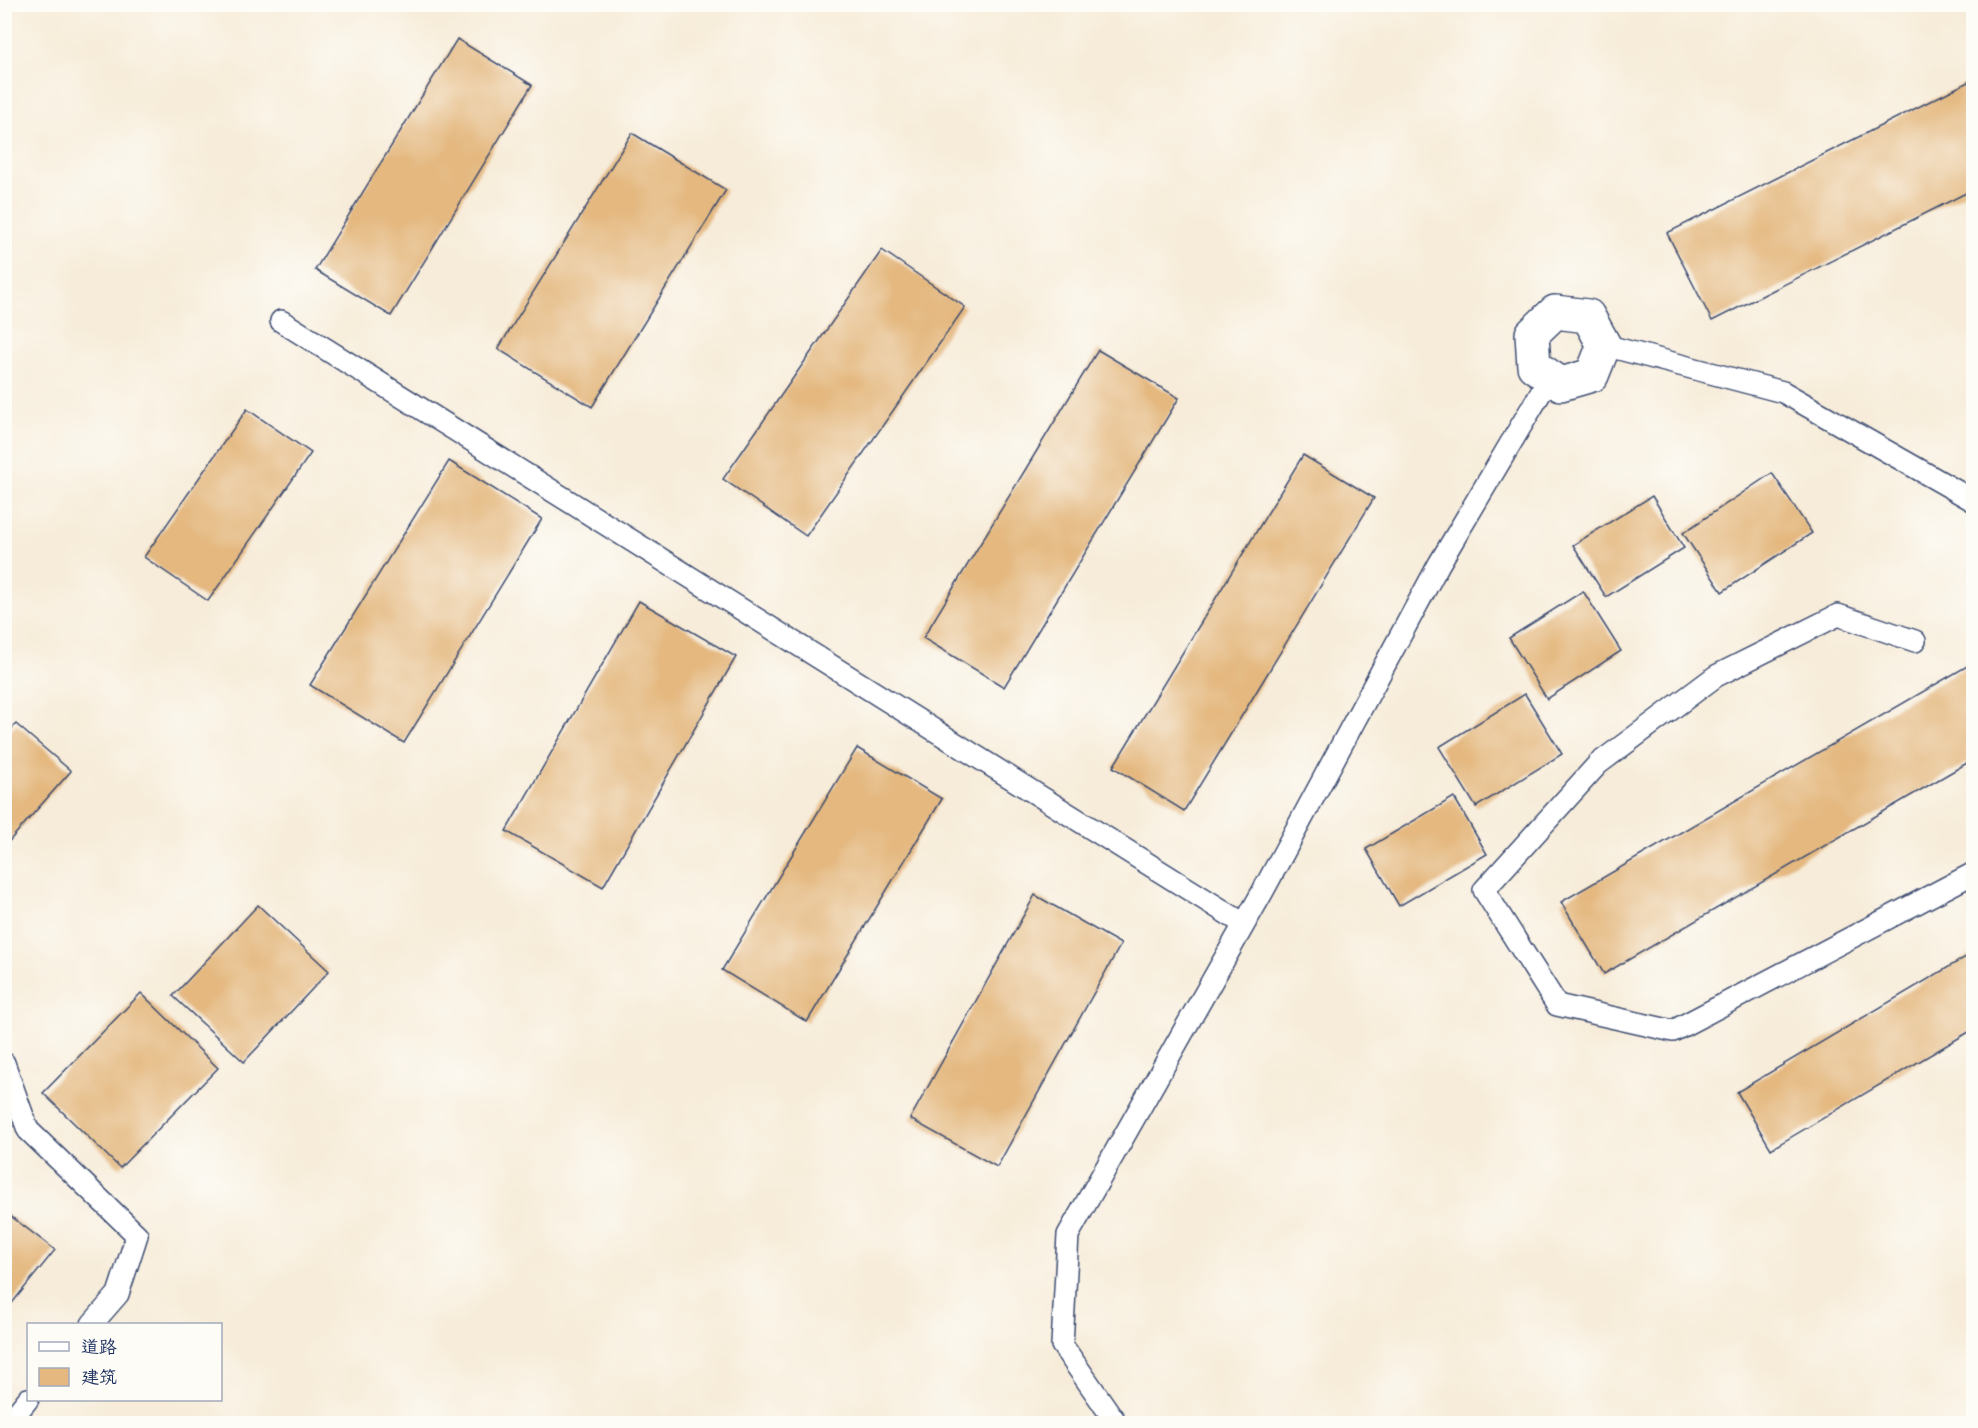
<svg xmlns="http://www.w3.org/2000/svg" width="1978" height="1428" font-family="Mynerve,'LXGW WenKai TC',sans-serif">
<rect width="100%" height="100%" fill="#fdfcf7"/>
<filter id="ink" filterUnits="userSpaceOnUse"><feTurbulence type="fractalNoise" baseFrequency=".0167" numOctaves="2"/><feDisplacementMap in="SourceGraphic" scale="12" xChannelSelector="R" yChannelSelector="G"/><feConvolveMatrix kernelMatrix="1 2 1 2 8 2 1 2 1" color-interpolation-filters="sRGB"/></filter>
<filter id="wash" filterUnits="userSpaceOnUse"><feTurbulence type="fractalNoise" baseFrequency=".008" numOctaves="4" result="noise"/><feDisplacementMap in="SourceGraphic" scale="24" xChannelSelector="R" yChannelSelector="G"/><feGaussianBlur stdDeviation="1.35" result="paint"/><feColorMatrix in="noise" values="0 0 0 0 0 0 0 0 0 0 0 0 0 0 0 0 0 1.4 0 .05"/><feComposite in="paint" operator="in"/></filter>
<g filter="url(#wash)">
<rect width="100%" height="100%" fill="#f7ecd9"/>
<g id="blocks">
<path fill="#e4b87f" d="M 457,39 L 532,85 L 391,316 L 315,270 Z
M 1974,79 L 1974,189 L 1712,321 L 1667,233 Z
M 632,133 L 726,190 L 592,407 L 498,349 Z
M 882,250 L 965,307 L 806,536 L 723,479 Z
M 1098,350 L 1179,398 L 1004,687 L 923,638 Z
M 247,409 L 311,453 L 208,601 L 144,557 Z
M 1303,455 L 1374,498 L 1184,811 L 1113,767 Z
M 449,461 L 542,519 L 404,743 L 310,685 Z
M 1772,473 L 1812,533 L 1722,592 L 1683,533 Z
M 1652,496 L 1684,548 L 1606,597 L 1573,545 Z
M 1583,591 L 1621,651 L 1547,699 L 1509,638 Z
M 639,601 L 736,657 L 603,887 L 506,831 Z
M 1974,662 L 1974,759 L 1604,974 L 1561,902 Z
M 1525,694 L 1562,754 L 1476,807 L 1439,747 Z
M 16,724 L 71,771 L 4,847 L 4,737 Z
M 857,748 L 942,799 L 807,1022 L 722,970 Z
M 1454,797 L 1487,854 L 1399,906 L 1366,849 Z
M 1035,895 L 1121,944 L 997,1167 L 910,1119 Z
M 258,905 L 329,971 L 244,1062 L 173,996 Z
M 1974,952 L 1974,1029 L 1771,1149 L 1737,1092 Z
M 141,993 L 218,1068 L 120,1168 L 43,1093 Z
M 4,1211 L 55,1250 L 4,1313 Z"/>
</g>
</g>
<g filter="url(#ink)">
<use href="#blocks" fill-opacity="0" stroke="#3c4b70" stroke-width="1.5"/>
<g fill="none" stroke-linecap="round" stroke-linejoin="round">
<g stroke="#3c4b70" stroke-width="24">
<path id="lane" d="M 281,321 L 1244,924
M 1604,345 L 1783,392 L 1974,501
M 1915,641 L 1838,615 L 1716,676 L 1598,764 L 1484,890 L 1557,1005 L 1673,1031 L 1974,873
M 4,1063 L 28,1130 L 137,1235 L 118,1294 L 92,1324
M 8,1424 L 28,1399
M 1117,1424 L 1062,1345 L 1068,1235 L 1263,891 L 1439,564 L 1550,377"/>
</g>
<g stroke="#3c4b70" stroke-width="36">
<path id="street" d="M 1555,312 L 1588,316 L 1604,345 L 1592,375 L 1561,384 L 1534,366 L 1532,334 Z"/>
</g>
<use href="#lane" stroke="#fff" stroke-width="21"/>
<use href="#street" stroke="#fff" stroke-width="33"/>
</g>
</g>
<rect width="1978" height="1428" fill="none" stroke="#fdfcf7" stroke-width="24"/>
<rect x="27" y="1323" width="195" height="78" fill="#fdfcf7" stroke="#a3aaba" stroke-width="1.5"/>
<rect x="39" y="1342" width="30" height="9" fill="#ffffff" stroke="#a3aaba" stroke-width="1.5"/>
<text x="81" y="1353" font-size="18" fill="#1b2f5e">道路</text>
<rect x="39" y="1368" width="30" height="18" fill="#e4b87f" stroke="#a3aaba" stroke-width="1.5"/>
<text x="81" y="1383" font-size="18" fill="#1b2f5e">建筑</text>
</svg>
